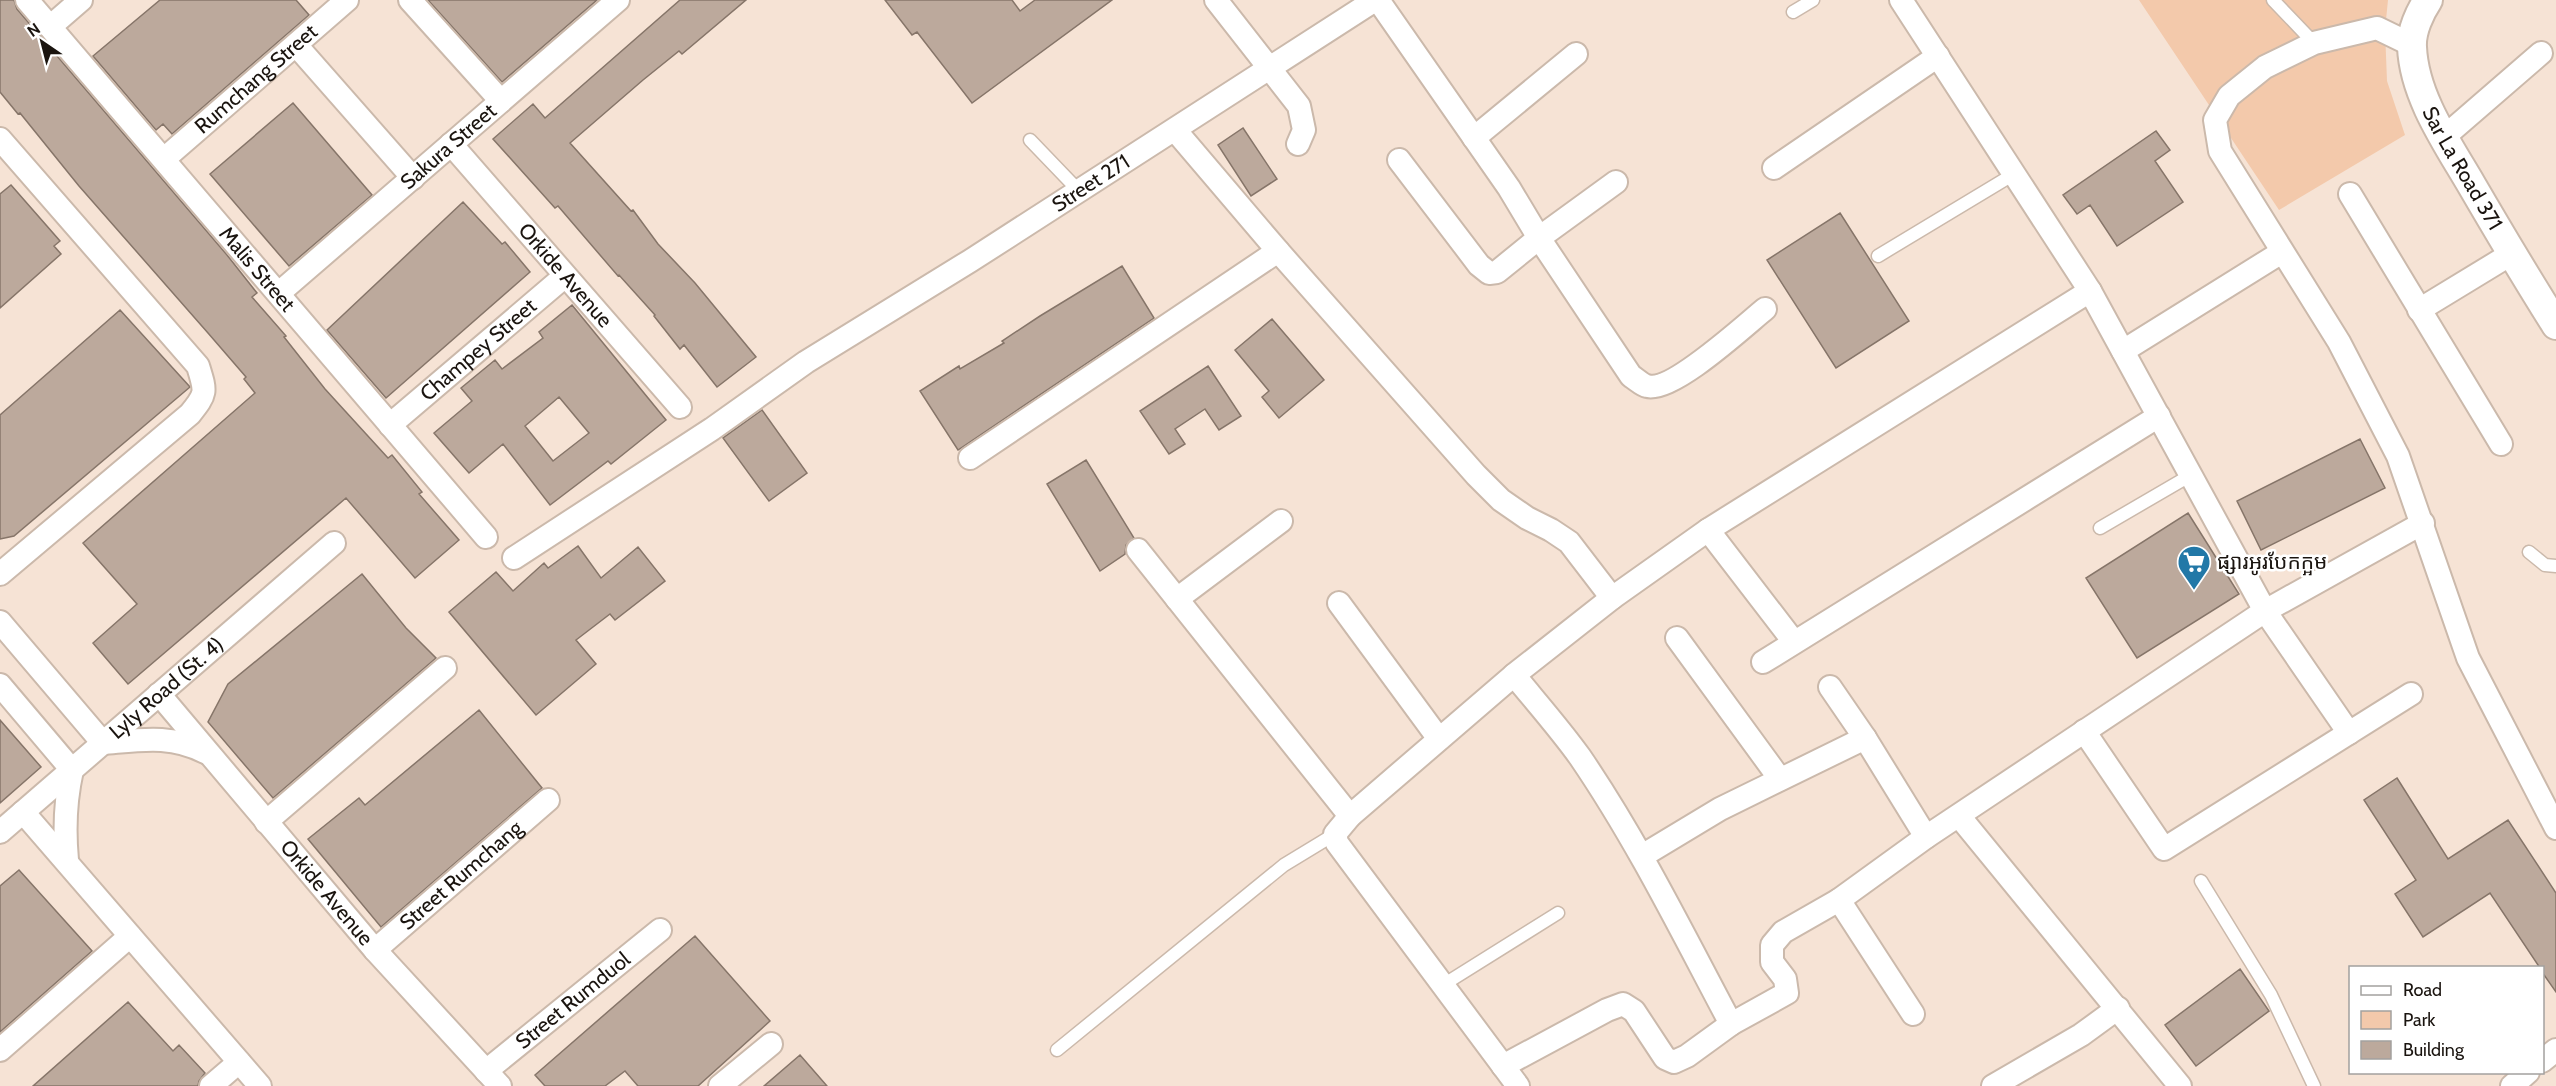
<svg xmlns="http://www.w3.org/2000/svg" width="2556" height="1086" font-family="Cabin,'Noto Sans Khmer',sans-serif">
<rect width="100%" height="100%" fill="#f6e3d5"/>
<path fill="#f3c9ab" d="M 2139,0 L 2388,0 L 2385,30 L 2387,81 L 2405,135 L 2279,210 Z"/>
<path fill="#bca99c" stroke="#867569" stroke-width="1.5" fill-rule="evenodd" d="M 0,0 L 14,0 L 17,9 L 227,255 L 257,293 L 252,297 L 286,336 L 284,337 L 325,389 L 388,458 L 392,455 L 422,492 L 419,494 L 459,540 L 415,578 L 346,498 L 128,684 L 93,643 L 137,604 L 83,543 L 255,393 L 244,379 L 246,377 L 208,333 L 79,186 L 20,113 L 18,114 L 0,92 Z
M 160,0 L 296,0 L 309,15 L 172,134 L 163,124 L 156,130 L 93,56 Z
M 428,0 L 597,0 L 502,82 Z
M 680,0 L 746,0 L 682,54 L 679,51 L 643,80 L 570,143 L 631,211 L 633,210 L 658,244 L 695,283 L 756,357 L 717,387 L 684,345 L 680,349 L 654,316 L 655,315 L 619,275 L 618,276 L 558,206 L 555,208 L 493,139 L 533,104 L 545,118 Z
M 885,0 L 1012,0 L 1020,11 L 1035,0 L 1112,0 L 972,103 L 917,32 L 912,35 Z
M 293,103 L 372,195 L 289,266 L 210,174 Z
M 1243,128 L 1277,179 L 1251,196 L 1218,145 Z
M 2156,131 L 2170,150 L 2155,161 L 2183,202 L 2117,246 L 2090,205 L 2077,214 L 2063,195 Z
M 11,185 L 60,241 L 54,246 L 61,254 L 0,308 L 0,194 Z
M 463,202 L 502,244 L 505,242 L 530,272 L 386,398 L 327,330 Z
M 1840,213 L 1909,321 L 1836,368 L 1767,260 Z
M 1122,266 L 1154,318 L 958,450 L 920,391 L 959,366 L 960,369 L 1004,343 L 1002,341 L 1040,316 Z
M 572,305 L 666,420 L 611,464 L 608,461 L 550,505 L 503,444 L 469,473 L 434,433 L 472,401 L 461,388 L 495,360 L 502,369 L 543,338 L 539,332 ZM 559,397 L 589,433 L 553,461 L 525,426 Z
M 120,310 L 190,387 L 14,536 L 0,539 L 0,415 Z
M 1272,319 L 1324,380 L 1279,418 L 1262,397 L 1269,391 L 1235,350 Z
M 1208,366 L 1241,416 L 1219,430 L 1205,409 L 1175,429 L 1185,444 L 1169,454 L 1140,411 Z
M 762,410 L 807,473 L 769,501 L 723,438 Z
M 2360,439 L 2385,488 L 2261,550 L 2237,501 Z
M 1086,460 L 1134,538 L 1126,545 L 1125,554 L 1100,571 L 1047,484 Z
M 2188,513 L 2239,594 L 2137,658 L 2086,578 Z
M 578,546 L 601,578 L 638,547 L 665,581 L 615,620 L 610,614 L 576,640 L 596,664 L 536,715 L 449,612 L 496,572 L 513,591 L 544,563 L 548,568 Z
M 362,574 L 406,628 L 436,658 L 273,798 L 208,722 L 228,684 Z
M 479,710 L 542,788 L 381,927 L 308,839 L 359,798 L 365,805 Z
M 0,720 L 41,767 L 0,803 Z
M 2397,778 L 2448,859 L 2508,820 L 2556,893 L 2556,992 L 2542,972 L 2542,968 L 2540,968 L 2490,893 L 2423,937 L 2395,894 L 2416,880 L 2364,800 Z
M 19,870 L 92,951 L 0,1032 L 0,886 Z
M 695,936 L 770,1021 L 698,1086 L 638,1086 L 625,1071 L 605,1086 L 545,1086 L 535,1075 Z
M 2240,969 L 2269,1011 L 2196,1066 L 2165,1025 Z
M 128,1002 L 173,1051 L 179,1045 L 205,1073 L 199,1081 L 198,1086 L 33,1086 Z
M 800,1055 L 827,1086 L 764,1086 Z"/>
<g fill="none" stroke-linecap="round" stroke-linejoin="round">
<g stroke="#cbb9ab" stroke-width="15">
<path id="service" d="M 2273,0 L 2314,43
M 1793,12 L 1813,0
M 1030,140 L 1079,191
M 1878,256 L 2014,174
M 2100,528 L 2191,475
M 2529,552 L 2545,565 L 2556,566
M 2201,881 L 2271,995 L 2314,1086
M 1443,985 L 1558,913
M 1057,1050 L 1284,865 L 1335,834"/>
</g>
<g stroke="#cbb9ab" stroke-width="26">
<g id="minor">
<path id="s1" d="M 27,0 L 486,537"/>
<path d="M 410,0 L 501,101"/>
<path d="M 1216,0 L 1299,106 L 1304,130 L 1298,144"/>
<path d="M 1378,0 L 1509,188 L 1539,238 L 1616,182"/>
<path d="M 1901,0 L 2090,291 L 2265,611 L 2349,733"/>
<path d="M 51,26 L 81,0"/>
<path d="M 296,45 L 413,178"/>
<path d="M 2412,45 L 2377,28 L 2314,43 L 2265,67 L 2229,96 L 2215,120 L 2220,151 L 2339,342 L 2398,456 L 2468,658 L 2556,828"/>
<path d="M 1175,130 L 1278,251 L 1476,475 L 1501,500 L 1527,518 L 1551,530 L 1569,542 L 1612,598"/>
<path d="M 2444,137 L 2541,53"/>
<path d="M 1474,138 L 1576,54"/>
<path d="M 0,139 L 198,366 C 206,392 207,393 190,414 L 0,574"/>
<path id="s2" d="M 451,144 L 680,407"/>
<path id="s3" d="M 164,159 L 347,0"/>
<path d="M 1399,160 L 1479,265 L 1489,273 L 1497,272 L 1539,238 L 1631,376 C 1636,379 1642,385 1647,386 C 1672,393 1744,326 1765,309"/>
<path d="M 1774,168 L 1938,56"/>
<path d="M 2350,194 L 2501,444"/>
<path id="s4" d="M 279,293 L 618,0"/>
<path d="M 2419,310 L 2511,254"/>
<path d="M 2123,351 L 2282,252"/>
<path id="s5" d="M 390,425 L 565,276"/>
<path d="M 970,458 L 1278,251"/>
<path d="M 1708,530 L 1794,642"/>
<path d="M 1138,550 L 1350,816"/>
<path id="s6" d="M 514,558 L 712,429 L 806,362 L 970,261 L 1375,0"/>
<path d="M 1177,599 L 1281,521"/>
<path d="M 1339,603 L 1439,739"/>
<path d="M 0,622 L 103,743 C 140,740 171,734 205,752"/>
<path d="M 1677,638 L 1780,779"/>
<path d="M 1763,662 L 2159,416"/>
<path d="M 1514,675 C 1536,702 1560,729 1580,757 C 1638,842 1683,934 1731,1024"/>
<path d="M 0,685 L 72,770 C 65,801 64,828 67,860"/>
<path d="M 1830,687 L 1865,738 L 1926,837"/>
<path id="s7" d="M 159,694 L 375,950 L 500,1086"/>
<path d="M 2084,731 L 2164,849 L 2411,694"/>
<path d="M 23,812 L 260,1086"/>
<path d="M 1959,816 L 2180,1086"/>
<path d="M 266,822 L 445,668"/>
<path id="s8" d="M 0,832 L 334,543"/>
<path d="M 1642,856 L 1720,809 L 1865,738"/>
<path d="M 1839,900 L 1913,1014"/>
<path id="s9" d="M 375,950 L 548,800"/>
<path d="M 0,1050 L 130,936"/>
<path d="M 2542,1061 L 2556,1050"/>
<path d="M 1503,1066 L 1607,1010 L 1623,1004 L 1634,1011 L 1665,1058 L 1674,1062 L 1687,1056 L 1731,1024 L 1787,993 L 1785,979 L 1772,962 L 1772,945 L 1783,932 L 1839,900 L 1926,837 L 2265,611 L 2423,523"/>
<path id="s10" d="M 486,1071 L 660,930"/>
<path d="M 211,1086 L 239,1062"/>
<path d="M 720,1086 L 771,1044"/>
<path d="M 1518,1086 L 1337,843 L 1335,834 L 1350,816 L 1514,675 L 1612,598 L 1708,530 L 2090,291"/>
<path d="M 1993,1086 L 2081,1035 L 2118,1008"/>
<path d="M 2512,1086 L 2528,1072"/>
</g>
</g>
<g stroke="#cbb9ab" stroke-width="32">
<g id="tertiary">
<path id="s11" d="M 2428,0 C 2420,12 2411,31 2412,47 C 2414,96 2447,143 2471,184 C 2499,232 2527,279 2556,325"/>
</g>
</g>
<use href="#service" stroke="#fff" stroke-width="12"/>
<use href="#minor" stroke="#fff" stroke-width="22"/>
<use href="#tertiary" stroke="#fff" stroke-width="28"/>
</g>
<defs>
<g id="supermarket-pin" transform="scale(1.725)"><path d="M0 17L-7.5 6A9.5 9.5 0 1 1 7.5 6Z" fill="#2278a7" stroke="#fff"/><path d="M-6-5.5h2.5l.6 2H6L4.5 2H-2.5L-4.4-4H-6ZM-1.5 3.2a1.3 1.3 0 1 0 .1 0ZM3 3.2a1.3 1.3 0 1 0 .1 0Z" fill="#fff"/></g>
</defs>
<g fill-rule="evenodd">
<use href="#supermarket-pin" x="2194" y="562"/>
</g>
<g text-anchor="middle" stroke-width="5" stroke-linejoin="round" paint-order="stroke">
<g font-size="21" fill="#1a140f" stroke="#fff">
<text dy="7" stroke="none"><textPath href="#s3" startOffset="122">Rumchang Street</textPath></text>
<text dy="7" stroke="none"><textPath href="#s4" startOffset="224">Sakura Street</textPath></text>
<text dy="7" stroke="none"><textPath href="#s11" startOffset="183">Sar La Road 371</textPath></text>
<text dy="7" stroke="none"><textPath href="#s6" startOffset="688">Street 271</textPath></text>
<text dy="7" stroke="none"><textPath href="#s1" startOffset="354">Malis Street</textPath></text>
<text dy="7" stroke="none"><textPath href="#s2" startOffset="174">Orkide Avenue</textPath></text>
<text dy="7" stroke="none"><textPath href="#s5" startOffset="116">Champey Street</textPath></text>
<text dy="7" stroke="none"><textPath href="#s8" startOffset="220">Lyly Road (St. 4)</textPath></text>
<text dy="7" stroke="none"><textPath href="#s9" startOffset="114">Street Rumchang</textPath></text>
<text dy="7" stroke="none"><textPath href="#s7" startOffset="260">Orkide Avenue</textPath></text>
<text dy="7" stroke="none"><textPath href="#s10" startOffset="112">Street Rumduol</textPath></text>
</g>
<g font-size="21" fill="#1a140f" stroke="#fff" text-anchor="start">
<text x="2217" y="569">ផ្សារអូរបែកក្អម</text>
</g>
</g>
<rect x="2349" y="966" width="195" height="108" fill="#ffffff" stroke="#a3a19f" stroke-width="1.5"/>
<rect x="2361" y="986" width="30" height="9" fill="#ffffff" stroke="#a3a19f" stroke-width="1.5"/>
<text x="2403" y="996" font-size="18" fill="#1a140f">Road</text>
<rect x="2361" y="1011" width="30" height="18" fill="#f3c9ab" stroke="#a3a19f" stroke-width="1.5"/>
<text x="2403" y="1026" font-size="18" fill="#1a140f">Park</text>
<rect x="2361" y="1041" width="30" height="18" fill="#bca99c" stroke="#a3a19f" stroke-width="1.5"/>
<text x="2403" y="1056" font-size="18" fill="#1a140f">Building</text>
<g transform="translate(42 42) rotate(325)" stroke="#ffffff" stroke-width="4.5" paint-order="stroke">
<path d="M0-4.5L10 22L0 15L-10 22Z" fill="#1a140f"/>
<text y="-9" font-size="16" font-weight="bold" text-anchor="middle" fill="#1a140f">N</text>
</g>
</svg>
